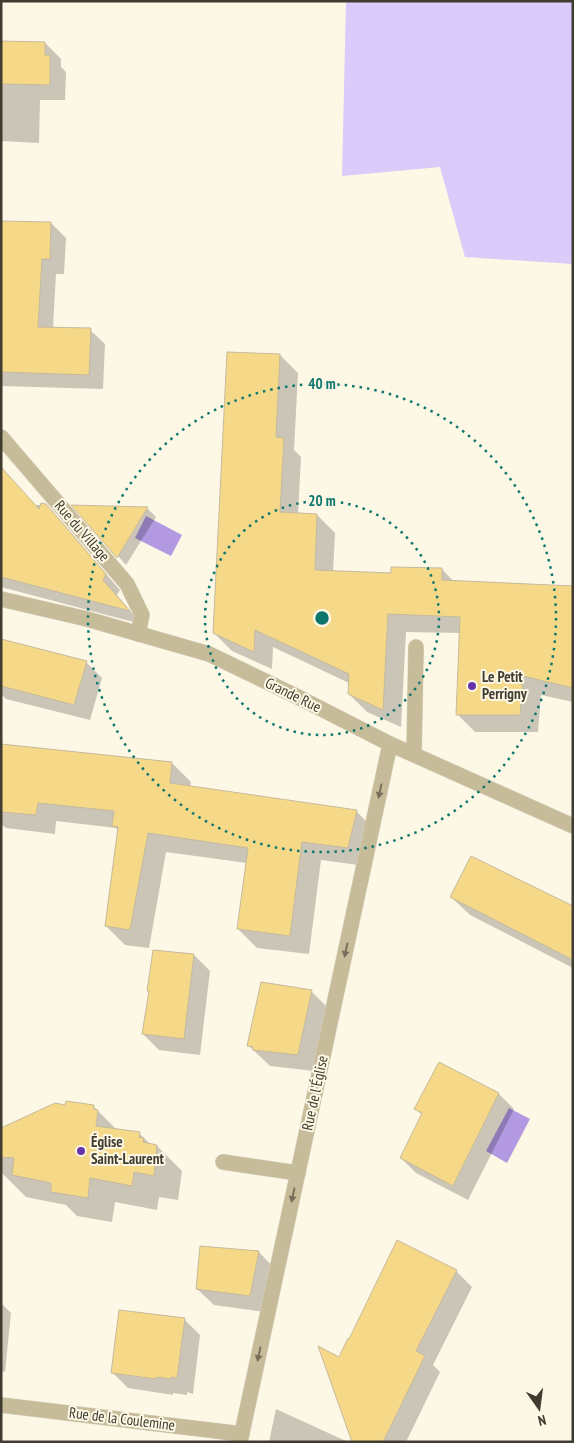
<svg xmlns="http://www.w3.org/2000/svg" width="574" height="1443" font-family="'PT Sans Narrow',sans-serif">
<rect width="100%" height="100%" fill="#fdf7e5"/>
<path fill="#dacbfa" d="M 346,1 L 573,1 L 573,264 L 465,257 L 440,167 L 342,176 Z"/>
<path fill="#b299e1" d="M 146,516 L 182,535 L 171,556 L 135,538 Z
M 509,1108 L 530,1119 L 507,1163 L 486,1151 Z"/>
<path fill="#0003" d="M 1,42 L 45,43 L 61,59 L 61,67 L 66,72 L 65,100 L 40,100 L 39,143 L 1,141 Z
M 1,222 L 51,223 L 66,238 L 64,274 L 56,274 L 53,328 L 90,330 L 105,344 L 103,389 L 1,386 Z
M 280,355 L 298,373 L 294,450 L 301,457 L 298,514 L 317,515 L 335,533 L 333,572 L 392,574 L 442,569 L 454,582 L 573,587 L 573,702 L 541,695 L 538,732 L 475,732 L 457,714 L 460,633 L 406,632 L 401,727 L 367,712 L 349,694 L 349,683 L 273,647 L 272,669 L 232,651 L 214,633 Z
M 1,468 L 35,505 L 45,505 L 60,520 L 120,590 L 117,595 L 141,624 L 1,587 Z
M 74,506 L 148,509 L 156,517 L 126,565 Z
M 1,641 L 86,662 L 102,678 L 90,720 L 6,699 L 1,694 Z
M 1,745 L 172,763 L 191,782 L 190,787 L 356,811 L 375,830 L 366,866 L 321,860 L 309,954 L 257,948 L 238,929 L 247,863 L 166,852 L 149,948 L 125,945 L 106,926 L 119,831 L 116,828 L 56,821 L 55,834 L 6,828 L 1,824 Z
M 451,897 L 573,907 L 573,968 L 470,915 Z
M 194,955 L 210,971 L 200,1055 L 159,1050 L 143,1034 L 150,993 L 148,990 Z
M 311,991 L 327,1007 L 314,1071 L 270,1066 L 249,1046 Z
M 439,1063 L 499,1094 L 514,1109 L 468,1200 L 416,1173 L 401,1158 L 422,1115 L 416,1109 Z
M 93,1106 L 117,1130 L 139,1133 L 151,1145 L 157,1146 L 182,1171 L 178,1200 L 159,1197 L 157,1210 L 115,1202 L 112,1222 L 77,1216 L 66,1205 L 26,1197 L 1,1172 L 1,1129 Z
M 201,1247 L 259,1252 L 275,1269 L 266,1312 L 214,1305 L 197,1289 Z
M 456,1271 L 472,1287 L 433,1365 L 440,1372 L 406,1442 L 353,1442 L 339,1358 Z
M 1,1303 L 11,1313 L 5,1372 L 1,1371 Z
M 184,1319 L 200,1335 L 193,1394 L 187,1392 L 187,1395 L 173,1393 L 173,1395 L 128,1388 L 112,1372 Z
M 276,1409 L 348,1442 L 269,1442 Z"/>
<path fill="#f6d988" stroke="#c5ba9d" d="M 1,41 L 45,42 L 45,55 L 50,55 L 50,85 L 1,84 Z
M 1,221 L 51,222 L 50,259 L 42,259 L 38,327 L 91,328 L 89,375 L 1,372 Z
M 227,352 L 280,354 L 276,437 L 284,438 L 280,512 L 317,514 L 315,570 L 391,573 L 391,567 L 442,568 L 442,580 L 573,586 L 573,688 L 523,676 L 520,715 L 456,715 L 460,617 L 388,614 L 383,710 L 348,694 L 349,674 L 255,630 L 254,652 L 213,633 Z
M 1,467 L 39,509 L 41,503 L 46,504 L 106,574 L 103,580 L 130,611 L 1,577 Z
M 71,505 L 148,507 L 117,558 Z
M 1,639 L 87,661 L 74,705 L 1,686 Z
M 1,744 L 172,762 L 170,783 L 357,810 L 348,848 L 302,842 L 290,936 L 237,929 L 248,848 L 148,833 L 130,930 L 105,926 L 118,827 L 112,826 L 114,811 L 38,803 L 36,815 L 1,812 Z
M 471,856 L 573,906 L 573,960 L 450,897 Z
M 153,950 L 194,954 L 184,1039 L 142,1034 L 149,991 L 147,991 Z
M 261,982 L 312,990 L 298,1055 L 253,1050 L 253,1047 L 247,1046 Z
M 439,1062 L 499,1093 L 453,1186 L 400,1158 L 422,1113 L 414,1109 Z
M 66,1101 L 94,1105 L 94,1109 L 98,1110 L 96,1126 L 140,1132 L 139,1137 L 144,1138 L 143,1142 L 157,1145 L 154,1176 L 134,1172 L 132,1186 L 90,1178 L 88,1198 L 51,1192 L 51,1183 L 12,1175 L 14,1158 L 1,1157 L 1,1128 L 55,1103 L 65,1105 Z
M 397,1240 L 457,1270 L 416,1351 L 425,1356 L 383,1442 L 352,1442 L 318,1346 L 339,1357 L 348,1338 L 349,1339 Z
M 200,1246 L 259,1251 L 250,1296 L 196,1289 Z
M 119,1310 L 185,1318 L 177,1378 L 171,1377 L 171,1379 L 157,1377 L 156,1379 L 111,1373 Z"/>
<g fill="none" stroke-linecap="round" stroke-linejoin="round">
<g stroke="#d7d2c1" stroke-width="16">
<path id="service" d="M 414,754 L 416,647
M 223,1162 L 298,1173"/>
</g>
<g stroke="#d7d2c1" stroke-width="16">
<path id="minor" d="M 1,437 L 127,584 L 142,615 L 138,634
M 1,1405 L 242,1434
M 240,1442 L 390,744"/>
</g>
<g stroke="#d7d2c1" stroke-width="16">
<path id="tertiary" d="M 1,599 L 87,619 L 209,654 L 298,697 L 390,744 L 573,826"/>
</g>
<use href="#service" stroke="#c7bc9a" stroke-width="15"/>
<use href="#minor" stroke="#c7bc9a" stroke-width="15"/>
<use href="#tertiary" stroke="#c7bc9a" stroke-width="15"/>
</g>
<defs><path id="oneway-solid" d="M-6-.8H1V-3.2L6.5 0L1 3.2V.8H-6Z" transform="scale(1.25)"/></defs>
<g fill="#776f5a">
<use href="#oneway-solid" transform="translate(380 791) rotate(102)"/>
<use href="#oneway-solid" transform="translate(346 950) rotate(102)"/>
<use href="#oneway-solid" transform="translate(293 1195) rotate(102)"/>
<use href="#oneway-solid" transform="translate(259 1354) rotate(102)"/>
</g>
<g fill="none" stroke="#0f766e" stroke-width="2.5" stroke-dasharray="2.5 5">
<circle cx="322" cy="618" r="117"/>
<circle cx="322" cy="618" r="234"/>
</g>
<g fill="#6733aa" stroke="#fdf7e5" stroke-width="2">
<circle cx="472" cy="686" r="5"/>
<circle cx="81" cy="1151" r="5"/>
</g>
<g text-anchor="middle" stroke-width="4" stroke-linejoin="round" paint-order="stroke">
<g font-size="15" fill="#413c30" stroke="#fdf7e5">
<text transform="translate(82 531) rotate(49)" y="5">Rue du Village</text>
<text transform="translate(293 695) rotate(26)" y="5">Grande Rue</text>
<text transform="translate(315 1093) rotate(-78)" y="5">Rue de l'Église</text>
<text transform="translate(122 1419) rotate(7)" y="5">Rue de la Coulemine</text>
</g>
<g font-size="15" font-weight="bold" fill="#413c30" stroke="#fdf7e5" text-anchor="start">
<text x="482" y="682">Le Petit<tspan x="482" dy="17">Perrigny</tspan></text>
<text x="91" y="1147">Église<tspan x="91" dy="17">Saint-Laurent</tspan></text>
</g>
</g>
<circle cx="322" cy="618" r="8" fill="#0f766e" stroke="#fdf7e5" stroke-width="2.5"/>
<g font-size="15" text-anchor="middle" font-weight="bold" fill="#0f766e" stroke="#fdf7e5" stroke-width="4" stroke-linejoin="round" paint-order="stroke">
<text x="322" y="389">40 m</text>
<text x="322" y="506">20 m</text>
</g>
<rect width="574" height="1443" fill="none" stroke="#413c30" stroke-width="5"/>
<g transform="translate(539 1408) rotate(166)" stroke="#fdf7e5" stroke-width="4" paint-order="stroke">
<path d="M0-4L9 19L0 12L-9 19Z" fill="#413c30"/>
<text y="-8" font-size="14" font-weight="bold" text-anchor="middle" fill="#413c30">N</text>
</g>
</svg>
